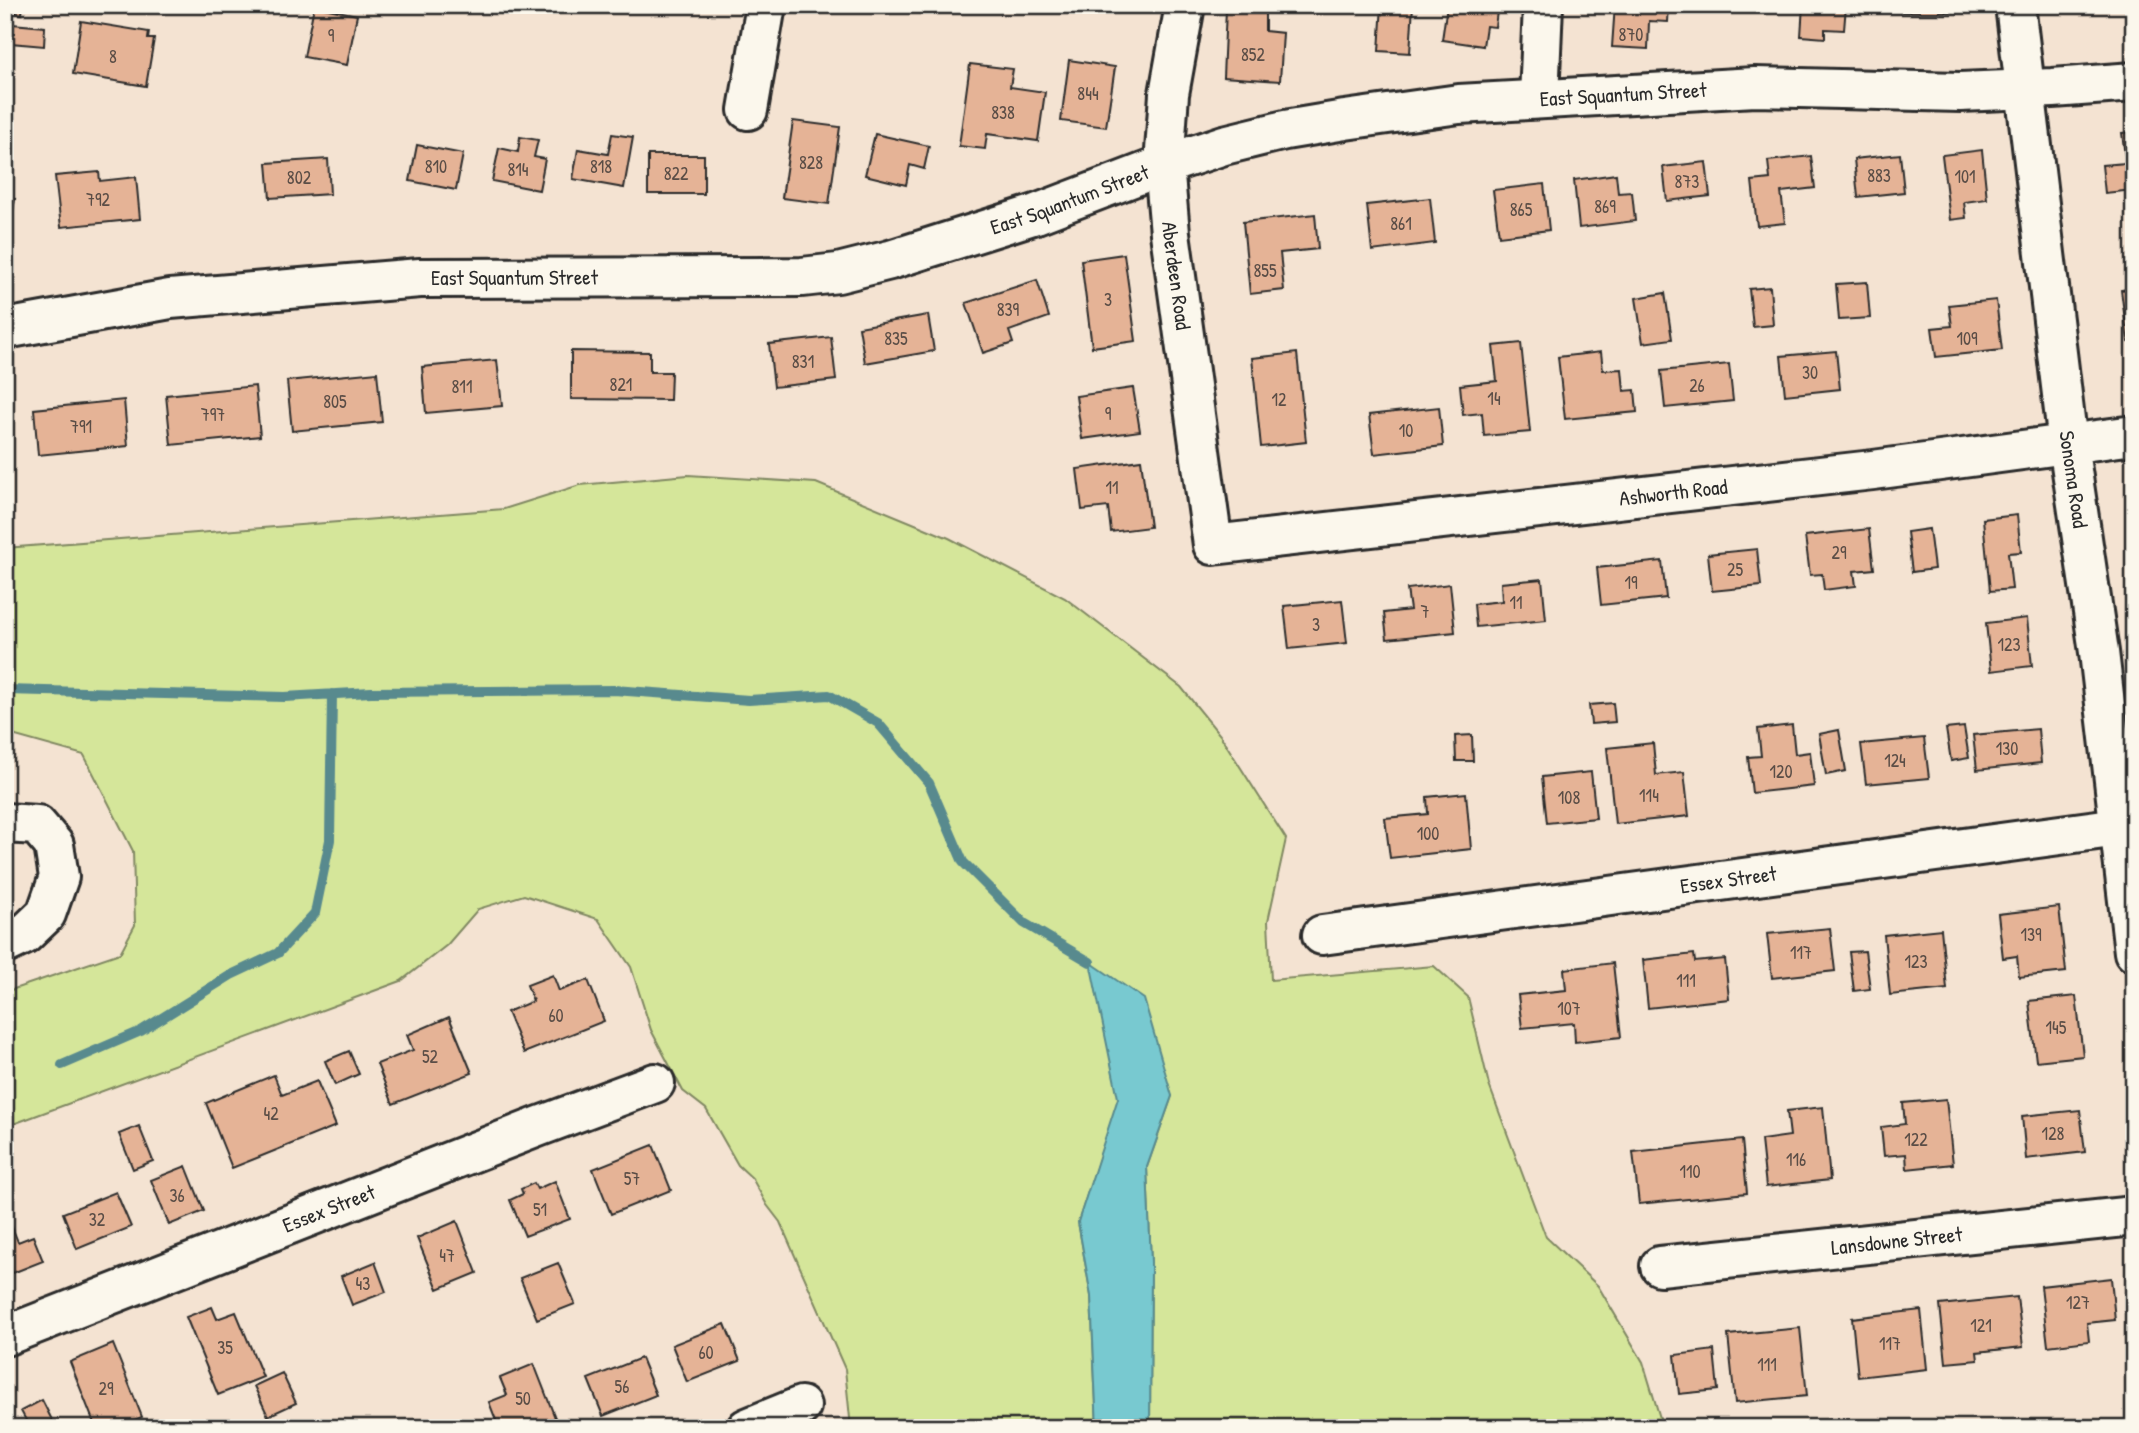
<svg xmlns="http://www.w3.org/2000/svg" width="2139" height="1433" font-family="'Patrick Hand',sans-serif">
<rect width="100%" height="100%" fill="#f4e3d2"/>
<filter id="ink" filterUnits="userSpaceOnUse"><feTurbulence type="fractalNoise" baseFrequency=".0143" numOctaves="2"/><feDisplacementMap in="SourceGraphic" scale="14" xChannelSelector="R" yChannelSelector="G"/><feConvolveMatrix kernelMatrix="1 2 1 2 8 2 1 2 1" color-interpolation-filters="sRGB"/></filter>
<g filter="url(#ink)">
<path fill="#d5e69a" stroke="#808862" stroke-width="2" d="M 688,475 L 816,483 L 949,538 L 1065,598 L 1181,687 L 1220,735 L 1286,839 L 1268,921 L 1271,980 L 1434,966 L 1468,997 L 1489,1085 L 1546,1237 L 1598,1286 L 1643,1362 L 1663,1428 L 1150,1428 L 1151,1263 L 1147,1167 L 1172,1096 L 1091,963 L 1119,1098 L 1078,1222 L 1091,1296 L 1097,1428 L 851,1428 L 845,1369 L 780,1222 L 767,1205 L 752,1178 L 738,1165 L 706,1109 L 683,1091 L 651,1030 L 631,967 L 598,919 L 524,895 L 478,909 L 447,945 L 401,981 L 5,1127 L 5,992 L 120,953 L 135,925 L 133,851 L 84,755 L 5,733 L 5,548 L 504,509 L 580,485 Z"/>
<path fill="#78c9d0" stroke="#598a8e" stroke-width="2" d="M 1090,962 L 1144,999 L 1172,1096 L 1147,1167 L 1151,1263 L 1150,1428 L 1097,1428 L 1091,1296 L 1078,1222 L 1118,1098 Z"/>
<g fill="none" stroke-linecap="round" stroke-linejoin="round">
<path stroke="#598a8e" stroke-width="10" d="M 5,690 L 285,697 L 371,692 L 614,690 L 749,700 L 829,695 L 878,723 L 929,783 L 963,862 L 1024,923 L 1090,962
M 62,1065 L 141,1031 L 231,975 L 278,953 L 315,913 L 330,840 L 332,694"/>
</g>
<path fill="#e5b396" stroke="#2b2b2b" stroke-width="2" d="M 5,5 L 23,5 L 22,14 L 5,11 Z
M 1128,5 L 1155,5 L 1155,9 Z
M 1382,5 L 1413,5 L 1410,53 L 1379,51 Z
M 1447,5 L 1497,11 L 1495,27 L 1486,26 L 1483,46 L 1442,40 Z
M 1615,5 L 1669,5 L 1668,22 L 1649,21 L 1648,49 L 1612,47 Z
M 1803,5 L 1846,5 L 1844,30 L 1825,29 L 1825,38 L 1801,36 Z
M 1882,5 L 1963,5 L 1963,12 L 1882,12 Z
M 314,6 L 357,15 L 347,65 L 304,57 Z
M 1226,9 L 1265,11 L 1265,31 L 1283,33 L 1280,81 L 1223,77 Z
M 81,21 L 149,32 L 148,39 L 154,39 L 146,86 L 73,74 Z
M 12,24 L 45,27 L 44,46 L 11,43 Z
M 1069,60 L 1115,67 L 1106,127 L 1061,121 Z
M 970,64 L 1013,69 L 1010,87 L 1045,92 L 1038,141 L 987,134 L 985,149 L 959,146 Z
M 793,121 L 840,127 L 829,204 L 782,198 Z
M 2134,132 L 2134,190 L 2105,193 L 2102,165 L 2126,163 L 2122,133 Z
M 612,134 L 633,137 L 624,188 L 573,179 L 578,149 L 608,154 Z
M 875,134 L 929,146 L 924,169 L 910,165 L 906,185 L 865,175 Z
M 520,137 L 538,140 L 534,157 L 545,159 L 539,190 L 492,181 L 499,148 L 518,152 Z
M 417,145 L 463,154 L 456,190 L 410,181 Z
M 1982,150 L 1987,199 L 1964,202 L 1966,218 L 1950,220 L 1942,155 Z
M 1900,154 L 1904,192 L 1858,197 L 1854,159 Z
M 648,155 L 704,155 L 704,194 L 648,194 Z
M 1811,156 L 1815,188 L 1781,192 L 1785,223 L 1757,226 L 1752,181 L 1770,179 L 1768,161 Z
M 328,159 L 330,194 L 270,198 L 267,163 Z
M 1706,162 L 1710,196 L 1667,201 L 1663,167 Z
M 99,172 L 100,181 L 136,177 L 140,219 L 61,227 L 55,176 Z
M 1616,174 L 1618,193 L 1632,192 L 1635,221 L 1579,228 L 1574,180 Z
M 1544,184 L 1549,230 L 1499,236 L 1493,190 Z
M 5,198 L 15,199 L 5,258 Z
M 1430,198 L 1435,243 L 1372,251 L 1367,205 Z
M 1315,214 L 1318,249 L 1280,253 L 1284,290 L 1250,294 L 1243,222 Z
M 1124,254 L 1136,341 L 1092,347 L 1081,260 Z
M 1037,280 L 1049,317 L 1009,331 L 1013,343 L 983,353 L 966,303 Z
M 1867,282 L 1870,318 L 1839,320 L 1836,284 Z
M 1770,287 L 1773,325 L 1753,327 L 1749,289 Z
M 2134,288 L 2134,341 L 2128,342 L 2121,290 Z
M 1665,293 L 1672,339 L 1643,343 L 1636,298 Z
M 1996,300 L 2002,350 L 1936,357 L 1932,328 L 1952,326 L 1949,305 Z
M 928,315 L 934,351 L 865,363 L 859,327 Z
M 831,337 L 836,380 L 774,387 L 769,344 Z
M 1521,343 L 1530,432 L 1484,436 L 1482,413 L 1463,415 L 1460,385 L 1497,381 L 1493,346 Z
M 571,351 L 650,352 L 650,372 L 671,372 L 670,400 L 571,399 Z
M 1836,351 L 1840,389 L 1785,395 L 1781,356 Z
M 1601,352 L 1603,370 L 1622,369 L 1624,391 L 1635,390 L 1637,412 L 1565,419 L 1558,357 Z
M 1297,353 L 1306,442 L 1261,447 L 1252,358 Z
M 497,360 L 502,406 L 426,413 L 422,367 Z
M 1729,364 L 1733,401 L 1665,408 L 1661,371 Z
M 377,372 L 382,422 L 292,431 L 287,381 Z
M 255,386 L 260,436 L 171,445 L 166,395 Z
M 1133,388 L 1140,431 L 1082,439 L 1076,396 Z
M 124,400 L 128,446 L 38,455 L 34,409 Z
M 1439,407 L 1443,446 L 1374,454 L 1369,415 Z
M 1141,460 L 1150,527 L 1111,532 L 1108,507 L 1082,510 L 1077,469 Z
M 2017,515 L 2021,552 L 2008,553 L 2012,589 L 1990,591 L 1983,519 Z
M 1869,529 L 1874,569 L 1854,571 L 1856,586 L 1824,590 L 1822,574 L 1810,575 L 1805,536 Z
M 1929,529 L 1934,569 L 1912,572 L 1907,532 Z
M 1757,549 L 1761,586 L 1712,591 L 1708,554 Z
M 1662,561 L 1666,598 L 1601,605 L 1597,568 Z
M 1542,579 L 1546,620 L 1476,627 L 1474,604 L 1502,601 L 1501,583 Z
M 1450,584 L 1455,632 L 1387,639 L 1384,613 L 1410,610 L 1407,589 Z
M 1342,600 L 1347,643 L 1289,649 L 1284,606 Z
M 2027,618 L 2032,666 L 1991,671 L 1986,623 Z
M 1613,703 L 1615,722 L 1591,724 L 1589,705 Z
M 1792,725 L 1795,754 L 1810,752 L 1814,786 L 1752,793 L 1748,757 L 1761,756 L 1758,729 Z
M 1964,727 L 1969,758 L 1951,761 L 1946,729 Z
M 2038,729 L 2041,763 L 1977,770 L 1973,735 Z
M 1839,730 L 1846,771 L 1826,775 L 1819,734 Z
M 1472,735 L 1473,761 L 1456,761 L 1455,736 Z
M 1924,738 L 1929,778 L 1866,784 L 1861,744 Z
M 1653,743 L 1656,775 L 1684,772 L 1689,816 L 1615,824 L 1607,748 Z
M 1591,772 L 1596,818 L 1547,823 L 1542,777 Z
M 1466,793 L 1471,849 L 1390,858 L 1385,818 L 1428,814 L 1427,797 Z
M 2059,907 L 2066,972 L 2019,977 L 2017,956 L 2003,958 L 1998,914 Z
M 1830,928 L 1835,971 L 1772,978 L 1767,934 Z
M 1941,929 L 1947,989 L 1890,995 L 1884,935 Z
M 1865,951 L 1870,989 L 1854,991 L 1849,952 Z
M 1694,954 L 1695,962 L 1725,959 L 1729,999 L 1648,1008 L 1643,960 Z
M 1613,963 L 1621,1037 L 1575,1042 L 1574,1023 L 1522,1028 L 1518,995 L 1566,990 L 1564,969 Z
M 553,975 L 559,991 L 588,980 L 604,1021 L 524,1053 L 507,1012 L 533,1001 L 527,985 Z
M 2076,996 L 2083,1056 L 2036,1061 L 2029,1001 Z
M 449,1017 L 472,1073 L 393,1104 L 377,1064 L 413,1050 L 407,1035 Z
M 349,1051 L 359,1074 L 335,1085 L 325,1061 Z
M 274,1075 L 282,1095 L 317,1081 L 336,1126 L 232,1168 L 206,1103 Z
M 1946,1099 L 1953,1164 L 1907,1169 L 1906,1154 L 1884,1156 L 1881,1127 L 1905,1124 L 1903,1103 Z
M 1823,1107 L 1830,1180 L 1766,1187 L 1761,1140 L 1790,1136 L 1787,1111 Z
M 2080,1110 L 2085,1152 L 2026,1159 L 2022,1116 Z
M 139,1126 L 153,1161 L 133,1169 L 119,1134 Z
M 1742,1140 L 1747,1193 L 1639,1204 L 1633,1152 Z
M 653,1145 L 671,1190 L 611,1214 L 593,1169 Z
M 186,1166 L 204,1211 L 169,1225 L 151,1180 Z
M 555,1181 L 570,1219 L 525,1236 L 510,1200 L 523,1194 L 521,1189 L 534,1183 L 537,1189 Z
M 116,1192 L 131,1227 L 77,1249 L 63,1213 Z
M 457,1221 L 477,1273 L 438,1289 L 417,1238 Z
M 10,1222 L 18,1242 L 33,1236 L 43,1261 L 5,1276 L 5,1224 Z
M 375,1262 L 386,1292 L 352,1305 L 341,1276 Z
M 558,1263 L 575,1304 L 537,1319 L 520,1278 Z
M 2111,1278 L 2115,1320 L 2087,1323 L 2089,1341 L 2048,1346 L 2041,1286 Z
M 2017,1297 L 2023,1347 L 1977,1352 L 1978,1360 L 1946,1363 L 1940,1305 Z
M 212,1307 L 217,1319 L 236,1312 L 263,1377 L 218,1395 L 186,1317 Z
M 1921,1310 L 1927,1369 L 1858,1377 L 1852,1318 Z
M 725,1324 L 740,1361 L 687,1382 L 672,1345 Z
M 1800,1328 L 1807,1396 L 1735,1403 L 1728,1335 Z
M 113,1344 L 142,1417 L 114,1428 L 96,1428 L 70,1362 Z
M 1714,1350 L 1718,1390 L 1679,1394 L 1675,1355 Z
M 641,1358 L 656,1395 L 603,1416 L 588,1379 Z
M 534,1364 L 559,1428 L 499,1428 L 489,1402 L 507,1395 L 500,1378 Z
M 282,1373 L 296,1403 L 268,1416 L 254,1386 Z
M 42,1400 L 56,1428 L 30,1428 L 21,1411 Z"/>
<g fill="none" stroke-linecap="round" stroke-linejoin="round">
<g stroke="#2b2b2b" stroke-width="44">
<g id="minor">
<path id="s1" d="M 1185,5 L 1169,94 L 1164,165 L 1170,233 L 1213,545 L 1873,470 L 2134,435"/>
<path id="s2" d="M 2015,5 L 2068,444 L 2099,652 L 2134,952"/>
<path d="M 1539,98 L 1543,5"/>
<path d="M 748,110 L 766,5"/>
<path id="s3" d="M 5,329 L 170,299 L 420,278 L 802,277 L 838,273 L 890,260 L 1036,214 L 1164,165 L 1224,145 L 1285,130 L 1345,120 L 1459,104 L 1755,87 L 1960,92 L 2053,88 L 2134,82"/>
<path d="M 5,823 L 37,825 L 54,845 L 59,877 L 46,914 L 24,935 L 5,944"/>
<path id="s4" d="M 1322,935 L 2134,825"/>
<path id="s5" d="M 1660,1266 L 2134,1216"/>
<path id="s6" d="M 5,1336 L 540,1126 L 655,1083"/>
<path d="M 747,1428 L 801,1406"/>
</g>
</g>
<use href="#minor" stroke="#fbf7ec" stroke-width="38"/>
</g>
</g>
<g text-anchor="middle" stroke-width="5" stroke-linejoin="round" paint-order="stroke">
<g font-size="18" fill="#5a4d46">
<text x="1631" y="41">870</text>
<text x="331" y="42">9</text>
<text x="1253" y="61">852</text>
<text x="113" y="63">8</text>
<text x="1088" y="100">844</text>
<text x="1003" y="119">838</text>
<text x="811" y="169">828</text>
<text x="436" y="173">810</text>
<text x="601" y="173">818</text>
<text x="518" y="176">814</text>
<text x="676" y="180">822</text>
<text x="1879" y="182">883</text>
<text x="1965" y="183">101</text>
<text x="299" y="184">802</text>
<text x="1687" y="188">873</text>
<text x="98" y="206">792</text>
<text x="1605" y="213">869</text>
<text x="1521" y="216">865</text>
<text x="1401" y="230">861</text>
<text x="1265" y="277">855</text>
<text x="1108" y="306">3</text>
<text x="1008" y="316">839</text>
<text x="896" y="345">835</text>
<text x="1967" y="345">109</text>
<text x="803" y="368">831</text>
<text x="1810" y="379">30</text>
<text x="621" y="391">821</text>
<text x="1697" y="392">26</text>
<text x="462" y="393">811</text>
<text x="1494" y="405">14</text>
<text x="1279" y="406">12</text>
<text x="335" y="408">805</text>
<text x="1108" y="420">9</text>
<text x="213" y="421">797</text>
<text x="81" y="433">791</text>
<text x="1406" y="437">10</text>
<text x="1112" y="494">11</text>
<text x="1839" y="559">29</text>
<text x="1735" y="576">25</text>
<text x="1631" y="589">19</text>
<text x="1516" y="609">11</text>
<text x="1425" y="618">7</text>
<text x="1316" y="631">3</text>
<text x="2009" y="651">123</text>
<text x="2007" y="755">130</text>
<text x="1895" y="767">124</text>
<text x="1781" y="778">120</text>
<text x="1649" y="802">114</text>
<text x="1569" y="804">108</text>
<text x="1428" y="840">100</text>
<text x="2031" y="941">139</text>
<text x="1801" y="959">117</text>
<text x="1916" y="968">123</text>
<text x="1686" y="987">111</text>
<text x="1569" y="1015">107</text>
<text x="556" y="1022">60</text>
<text x="2056" y="1034">145</text>
<text x="430" y="1063">52</text>
<text x="271" y="1120">42</text>
<text x="2053" y="1140">128</text>
<text x="1916" y="1146">122</text>
<text x="1796" y="1166">116</text>
<text x="1690" y="1178">110</text>
<text x="632" y="1185">57</text>
<text x="177" y="1202">36</text>
<text x="540" y="1216">51</text>
<text x="97" y="1226">32</text>
<text x="447" y="1262">47</text>
<text x="363" y="1290">43</text>
<text x="2078" y="1309">127</text>
<text x="1981" y="1332">121</text>
<text x="1890" y="1350">117</text>
<text x="225" y="1354">35</text>
<text x="706" y="1359">60</text>
<text x="1767" y="1371">111</text>
<text x="622" y="1393">56</text>
<text x="106" y="1395">29</text>
<text x="523" y="1405">50</text>
</g>
<g font-size="21" fill="#2b2b2b" stroke="#fbf7ec">
<text dy="7" stroke="none"><textPath href="#s3" startOffset="1647">East Squantum Street</textPath></text>
<text dy="7" stroke="none"><textPath href="#s3" startOffset="1080">East Squantum Street</textPath></text>
<text dy="7" stroke="none"><textPath href="#s1" startOffset="273">Aberdeen Road</textPath></text>
<text dy="7" stroke="none"><textPath href="#s3" startOffset="513">East Squantum Street</textPath></text>
<text dy="7" stroke="none"><textPath href="#s2" startOffset="478">Sonoma Road</textPath></text>
<text dy="7" stroke="none"><textPath href="#s1" startOffset="1008">Ashworth Road</textPath></text>
<text dy="7" stroke="none"><textPath href="#s4" startOffset="410">Essex Street</textPath></text>
<text dy="7" stroke="none"><textPath href="#s6" startOffset="348">Essex Street</textPath></text>
<text dy="7" stroke="none"><textPath href="#s5" startOffset="238">Lansdowne Street</textPath></text>
</g>
</g>
<rect width="2139" height="1433" fill="none" stroke="#fbf7ec" stroke-width="28"/>
<rect x="14" y="14" width="2111" height="1405" fill="none" stroke="#2b2b2b" stroke-width="2.5" filter="url(#ink)"/>
</svg>
